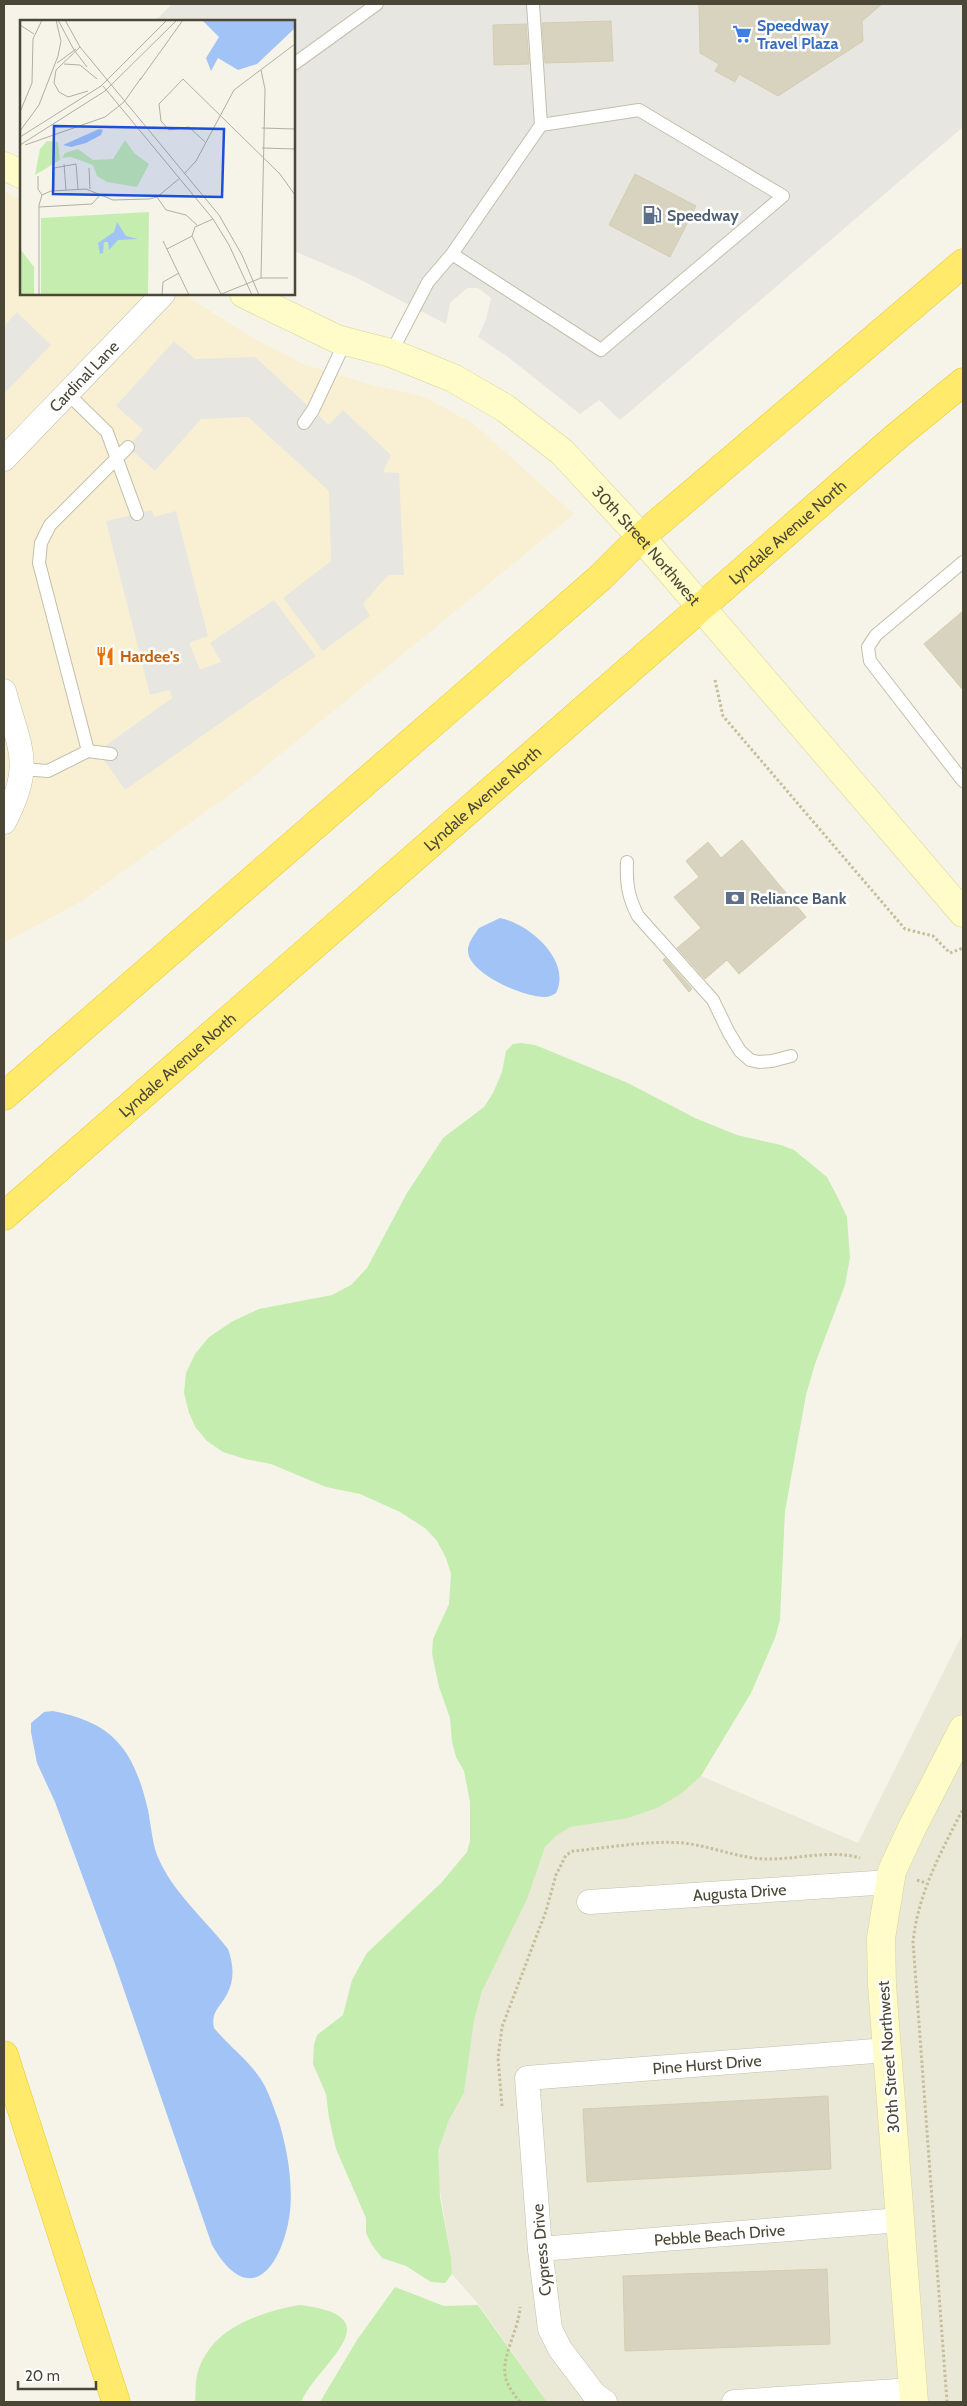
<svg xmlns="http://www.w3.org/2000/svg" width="967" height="2406" font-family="Cabin,sans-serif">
<rect width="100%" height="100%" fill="#f6f4e9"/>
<path fill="#eae8d7" d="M 963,1633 L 963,2402 L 547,2402 L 479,2305 L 452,2274 L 451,2258 L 437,2172 L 438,2151 L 449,2120 L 464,2093 L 474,2021 L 482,1991 L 545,1847 L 556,1836 L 570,1827 L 597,1822 L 682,1793 L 701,1776 L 858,1843 Z"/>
<path fill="#f9f0d4" d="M 4,191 L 21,200 L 21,294 L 184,294 L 248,335 L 303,364 L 369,384 L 425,397 L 474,424 L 574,514 L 243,785 L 82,901 L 4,943 Z"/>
<path fill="#c5edaf" d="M 521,1043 L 535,1045 L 628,1083 L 695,1118 L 737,1135 L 781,1145 L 794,1150 L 827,1177 L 837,1196 L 847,1217 L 850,1258 L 845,1285 L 815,1364 L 806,1395 L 785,1511 L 780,1620 L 775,1638 L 751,1693 L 701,1776 L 682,1793 L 657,1808 L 628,1818 L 570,1827 L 556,1836 L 545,1847 L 527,1899 L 482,1991 L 474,2021 L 464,2093 L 449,2120 L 438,2151 L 440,2197 L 451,2258 L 452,2274 L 445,2283 L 431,2282 L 406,2266 L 382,2258 L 372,2245 L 366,2233 L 366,2218 L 336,2149 L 329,2118 L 326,2094 L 313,2064 L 314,2045 L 317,2035 L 343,2015 L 352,1980 L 367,1953 L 441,1883 L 467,1852 L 470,1841 L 470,1802 L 464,1771 L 456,1757 L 452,1742 L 450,1718 L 439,1687 L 432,1654 L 433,1639 L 449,1604 L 451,1574 L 446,1558 L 437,1541 L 425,1528 L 400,1512 L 360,1494 L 326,1487 L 271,1464 L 245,1459 L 223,1452 L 207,1441 L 196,1428 L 189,1413 L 184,1393 L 186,1373 L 195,1354 L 209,1337 L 233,1321 L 259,1309 L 332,1295 L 351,1285 L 367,1268 L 407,1193 L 443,1138 L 484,1107 L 493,1093 L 502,1072 L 506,1051 L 513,1044 Z
M 395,2287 L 444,2306 L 478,2305 L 547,2402 L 320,2402 L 357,2340 Z
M 299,2305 C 396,2316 319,2362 301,2402 L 195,2402 C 196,2394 195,2384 197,2375 C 209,2328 258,2313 299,2305 Z"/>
<path fill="#e7e6e1" d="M 172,4 L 963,4 L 963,127 L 620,420 L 599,400 L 580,414 L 508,357 L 478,337 L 486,320 L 491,298 L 478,288 L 467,288 L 450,303 L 446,324 L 357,278 L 294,251 L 294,21 L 155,21 Z
M 17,312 L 51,345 L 4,394 L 4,326 Z
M 174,341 L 195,359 L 255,357 L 329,425 L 343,410 L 391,455 L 383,472 L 399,473 L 404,575 L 388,575 L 363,604 L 370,616 L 323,651 L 283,598 L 331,561 L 329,491 L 248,417 L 201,419 L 155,471 L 128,447 L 143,430 L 116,406 Z
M 152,510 L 154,517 L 176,511 L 208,636 L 189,643 L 200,669 L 221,662 L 210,643 L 274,600 L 316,656 L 125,790 L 98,751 L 172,698 L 170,690 L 150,695 L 106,521 Z"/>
<path fill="#a2c3f6" d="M 500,918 C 530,924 572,961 556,993 C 553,995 549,997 545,997 C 525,998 470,974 468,952 C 467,944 474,935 479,928 Z
M 53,1711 C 115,1723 134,1751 148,1810 C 151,1825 152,1841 157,1855 C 172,1892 204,1918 228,1949 C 233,1963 235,1978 228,1992 C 222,2006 210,2011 214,2028 C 228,2045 247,2059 260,2078 C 268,2089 273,2106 278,2119 C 288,2150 295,2192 288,2224 C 276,2278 245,2303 212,2245 L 115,1964 L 55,1802 L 37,1763 L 31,1732 L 31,1723 L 44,1712 Z"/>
<path fill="#d8d3be" stroke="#d4cdb0" d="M 699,4 L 882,4 L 862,21 L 863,41 L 778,96 L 739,74 L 735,82 L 715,71 L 719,64 L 700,53 Z
M 611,21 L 613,61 L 545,63 L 542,23 Z
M 526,24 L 529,64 L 494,65 L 493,25 Z
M 635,174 L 696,206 L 670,257 L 609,225 Z
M 963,611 L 963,690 L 924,644 Z
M 742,840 L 806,917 L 739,974 L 727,960 L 705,979 L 677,948 L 701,928 L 674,897 L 699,877 L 686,861 L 708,842 L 721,858 Z
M 665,958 L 692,989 L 689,992 L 663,960 Z
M 828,2096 L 831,2169 L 587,2182 L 583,2109 Z
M 827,2269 L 830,2344 L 625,2351 L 623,2276 Z"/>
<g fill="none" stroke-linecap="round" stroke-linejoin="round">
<g stroke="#c2bfab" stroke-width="14">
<path id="lane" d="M 533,4 L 541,125
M 294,64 L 377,4
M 391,353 L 428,282 L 452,254 L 601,350 L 783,196 L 639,110 L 541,125 L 452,254
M 67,393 L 107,432 L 137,514
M 304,423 L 313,410 L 345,342
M 963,562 L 876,635 L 868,647 L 870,661 L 963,781
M 88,751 L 39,563 L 41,543 L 50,525 L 128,447
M 22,769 L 48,771 L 88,751 L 111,754
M 627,862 C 626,883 628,897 638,916 L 713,1000 L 729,1033 L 740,1051 L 750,1060 L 759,1062 L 772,1061 L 791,1056"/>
</g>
<g stroke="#c2bfab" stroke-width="25">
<g id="street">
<path id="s1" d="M 4,459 L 163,294"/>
<path d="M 4,691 C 19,748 35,764 4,822"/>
<path id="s2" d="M 589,1902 L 890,1882"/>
<path id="s3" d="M 540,2249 L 900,2220"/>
<path id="s4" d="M 605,2402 L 594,2394 L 560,2349 L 550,2329 L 540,2249 L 527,2078 L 887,2050"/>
<path d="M 734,2402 L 913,2390"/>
</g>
</g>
<g stroke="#d9d496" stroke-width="29">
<g id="secondary">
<path d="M 4,166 L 21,174"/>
<path id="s5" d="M 244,294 L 337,339 L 391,353 L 453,378 L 505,408 L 562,452 L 641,537 L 963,913"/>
<path d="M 914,2402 L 882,1985 L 881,1938 L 892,1871 L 912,1828 L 963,1729"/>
</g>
</g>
<g stroke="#eac92f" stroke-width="29">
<g id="highway">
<path d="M 4,1096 L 601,577 L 641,537 L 963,263"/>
<path id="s6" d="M 4,1216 L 897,436 L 963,382"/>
<path d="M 4,2055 L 116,2402"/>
</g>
</g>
<path stroke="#c5be9b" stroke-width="3" stroke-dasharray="2.5 2.5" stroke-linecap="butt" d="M 715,680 L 723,716 L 905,929 L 933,936 L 950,953 L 963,948
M 917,1880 L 926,1883
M 502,2106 L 498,2058 L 502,2027 L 546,1911 L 556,1875 L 566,1855 L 573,1851 C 608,1848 647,1840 683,1843 C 711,1846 737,1858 765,1859 C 795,1860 831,1849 860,1858
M 520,2402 C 515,2396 510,2389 507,2382 C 498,2360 519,2331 520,2307
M 947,2402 L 913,1942 C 918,1893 941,1852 963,1809"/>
<use href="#lane" stroke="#fff" stroke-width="12"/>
<use href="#street" stroke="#fff" stroke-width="24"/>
<use href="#secondary" stroke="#fffcca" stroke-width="28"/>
<use href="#highway" stroke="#ffea6b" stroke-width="28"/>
</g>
<defs>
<g id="supermarket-bare" transform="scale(1.5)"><path d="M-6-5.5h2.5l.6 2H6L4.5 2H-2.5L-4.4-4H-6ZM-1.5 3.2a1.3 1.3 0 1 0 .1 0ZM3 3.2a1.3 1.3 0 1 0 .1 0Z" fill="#3f7fe0" stroke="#fff" stroke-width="2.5" paint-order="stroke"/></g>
<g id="fuel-bare" transform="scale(1.5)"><path d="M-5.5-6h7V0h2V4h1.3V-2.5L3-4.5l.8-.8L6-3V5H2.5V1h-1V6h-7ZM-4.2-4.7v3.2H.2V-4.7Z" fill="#5c6f8a" stroke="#fff" stroke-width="2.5" paint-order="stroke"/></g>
<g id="restaurant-bare" transform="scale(1.5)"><path d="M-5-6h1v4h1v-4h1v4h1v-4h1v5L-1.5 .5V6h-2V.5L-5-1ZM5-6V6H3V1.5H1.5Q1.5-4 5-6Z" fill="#e8710a" stroke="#fff" stroke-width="2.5" paint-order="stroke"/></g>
<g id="bank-bare" transform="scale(1.5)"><path d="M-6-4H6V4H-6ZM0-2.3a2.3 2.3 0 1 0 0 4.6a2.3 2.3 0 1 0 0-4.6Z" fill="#5c6f8a" stroke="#fff" stroke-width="2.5" paint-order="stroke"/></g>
</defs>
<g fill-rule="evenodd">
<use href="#supermarket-bare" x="742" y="34"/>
<use href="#fuel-bare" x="652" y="215"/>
<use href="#restaurant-bare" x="105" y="656"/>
<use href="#bank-bare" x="735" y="898"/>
</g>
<g text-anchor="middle" stroke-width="5" stroke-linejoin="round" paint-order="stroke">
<g font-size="16" font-weight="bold" fill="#366cbe" stroke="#fff" text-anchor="start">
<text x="757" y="31">Speedway<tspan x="757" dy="18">Travel Plaza</tspan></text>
</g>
<g font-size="16" font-weight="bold" fill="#4e5e75" stroke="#fff" text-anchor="start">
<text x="667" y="221">Speedway</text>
<text x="750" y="904">Reliance Bank</text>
</g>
<g font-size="16" fill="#4a4737" stroke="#fff">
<text dy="6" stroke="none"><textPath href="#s1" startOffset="115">Cardinal Lane</textPath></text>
<text dy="6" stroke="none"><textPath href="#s6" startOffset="1040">Lyndale Avenue North</textPath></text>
<text dy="6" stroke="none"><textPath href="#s5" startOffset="484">30th Street Northwest</textPath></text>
<text dy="6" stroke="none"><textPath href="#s6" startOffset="635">Lyndale Avenue North</textPath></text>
<text dy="6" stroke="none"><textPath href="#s6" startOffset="230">Lyndale Avenue North</textPath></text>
<text dy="6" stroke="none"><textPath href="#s2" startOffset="151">Augusta Drive</textPath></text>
<text transform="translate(888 2057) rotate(-94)" y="6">30th Street Northwest</text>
<text dy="6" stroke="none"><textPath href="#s4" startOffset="525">Pine Hurst Drive</textPath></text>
<text dy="6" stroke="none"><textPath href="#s3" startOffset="180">Pebble Beach Drive</textPath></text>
<text transform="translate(541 2250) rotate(-95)" y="6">Cypress Drive</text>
</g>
<g font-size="16" font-weight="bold" fill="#c56008" stroke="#fff" text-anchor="start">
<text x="120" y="662">Hardee's</text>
</g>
</g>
<g transform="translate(20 20)">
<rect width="275" height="275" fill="#f6f4e9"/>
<path d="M 105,120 L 114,133 L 129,144 L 117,167 L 87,162 L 77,156 L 73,145 L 51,137 L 42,138 L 45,133 L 58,129 L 73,140 L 93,139 ZM 27,121 L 38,122 L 40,140 L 15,155 L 20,129 ZM 129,192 L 128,275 L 21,275 L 21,198 ZM 0,229 L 14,247 L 14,275 L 0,275 Z" fill="#c5edaf"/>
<path d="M 182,0 L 275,0 L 275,8 L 237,44 L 218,50 L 198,38 L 191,51 L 186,38 L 199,17 ZM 79,109 L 83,110 L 81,115 L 66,123 L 51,127 L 43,125 ZM 97,202 L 106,216 L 118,219 L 98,220 L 89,230 L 88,222 L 84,222 L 83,233 L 80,234 L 78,223 L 94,212 Z" fill="#a2c3f6"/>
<path fill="none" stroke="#b1afa2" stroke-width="1" d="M 38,0 L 54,30M 45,0 L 60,27M 0,5 L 14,14M 60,27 L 199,195 L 222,235 L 239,275M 60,27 L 36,50 L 34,63 L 39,72 L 48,77 L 68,71M 54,30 L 67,47M 37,43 L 56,29M 44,44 L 60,45 L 77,59M 241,50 L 245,69 L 241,258M 120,60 L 163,0M 83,66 L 193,199 L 209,225 L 232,275M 0,92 L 12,63 L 13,19 L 22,0M 242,108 L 275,109M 0,111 L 19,85 L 38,36 L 41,21 L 36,0M 0,117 L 81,66 L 147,0M 185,122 L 169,107 L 149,110 L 141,101 L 139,84 L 163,59 L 260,154 L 275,175M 0,125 L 85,71 L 157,0M 5,125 L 85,97 L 104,82 L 121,58M 242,128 L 275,129M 44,144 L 46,170M 69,148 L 70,169M 164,154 L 176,141 L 214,70 L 275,24M 18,156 L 18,169 L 22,175M 34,170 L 34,148 L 56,144 L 58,169M 22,175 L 31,171 L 66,169 L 93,180 L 129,179 L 137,177 L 160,158M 137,177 L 146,190 L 166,195 L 177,205M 19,187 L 72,184 L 80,175M 172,216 L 201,274M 172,216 L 175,207 L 193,199M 143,221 L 169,275M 147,229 L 172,216M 19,275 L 19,185 L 22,175M 142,275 L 143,262 L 159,253M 199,275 L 241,258 L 268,258"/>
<path fill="#1d4ed8" fill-opacity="0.15" stroke="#1d4ed8" stroke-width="2.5" d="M 34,106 L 204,109 L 202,177 L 33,174 Z"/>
<rect width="275" height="275" fill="none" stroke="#4a4737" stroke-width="2.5"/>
</g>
<rect width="967" height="2406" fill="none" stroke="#4a4737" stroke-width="10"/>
<path d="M18 2381v8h78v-8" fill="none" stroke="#4a4737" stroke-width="2.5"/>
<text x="25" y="2381" font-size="15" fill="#4a4737" stroke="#ffffff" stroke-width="4" paint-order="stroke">20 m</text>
</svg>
